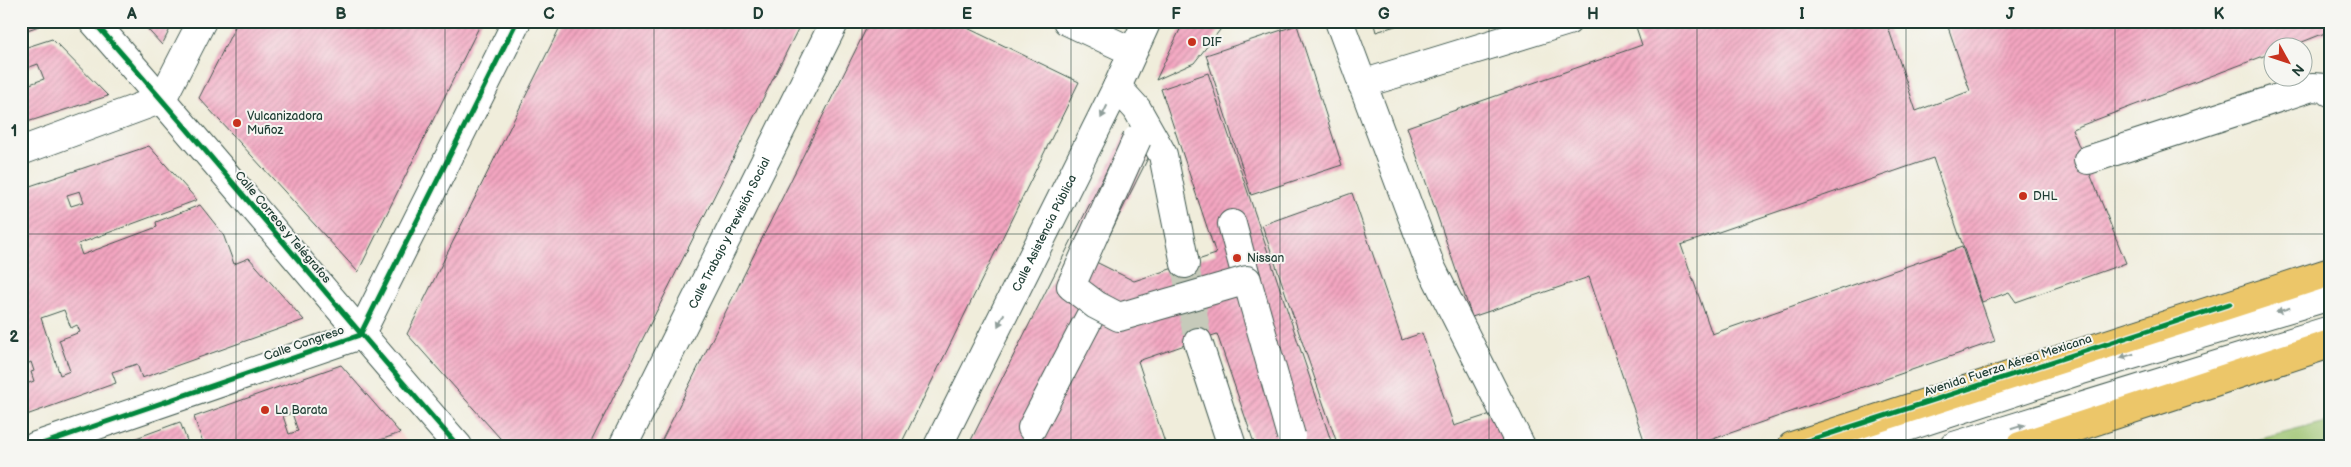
<svg xmlns="http://www.w3.org/2000/svg" width="2351" height="467" font-family="'Balsamiq Sans',sans-serif">
<defs>
<pattern id="building-hatch" width="6" height="6" patternUnits="userSpaceOnUse" patternTransform="scale(1.25)"><rect width="6" height="6" fill="#f4a6c1"/><path d="M-1 1l2-2M0 6l6-6M5 7l2-2" fill="none" stroke="#c5889e"/></pattern>
</defs>
<rect width="100%" height="100%" fill="#f6f6f2"/>
<filter id="ink" filterUnits="userSpaceOnUse"><feTurbulence type="fractalNoise" baseFrequency=".02" numOctaves="2"/><feDisplacementMap in="SourceGraphic" scale="10" xChannelSelector="R" yChannelSelector="G"/><feConvolveMatrix kernelMatrix="1 2 1 2 8 2 1 2 1" color-interpolation-filters="sRGB"/></filter>
<filter id="wash" filterUnits="userSpaceOnUse"><feTurbulence type="fractalNoise" baseFrequency=".0096" numOctaves="4" result="noise"/><feDisplacementMap in="SourceGraphic" scale="20" xChannelSelector="R" yChannelSelector="G"/><feGaussianBlur stdDeviation="1.12" result="paint"/><feColorMatrix in="noise" values="0 0 0 0 0 0 0 0 0 0 0 0 0 0 0 0 0 1.4 0 .05"/><feComposite in="paint" operator="in"/></filter>
<g filter="url(#wash)">
<rect width="100%" height="100%" fill="#f0eddb"/>
<path fill="#f7d0ca" d="M 400,433 L 411,446 L 389,446 L 386,438 Z"/>
<path fill="#9bc26e" stroke="#5d8051" d="M 2330,421 L 2330,446 L 2234,446 Z"/>
<g id="blocks">
<path fill="url(#building-hatch)" fill-rule="evenodd" d="M 21,21 L 35,21 L 39,26 L 21,32 Z
M 140,21 L 174,21 L 162,45 Z
M 238,21 L 482,21 L 358,272 L 199,98 Z
M 563,21 L 802,21 L 589,446 L 507,446 L 407,334 Z
M 870,21 L 953,21 L 1079,82 L 900,446 L 659,446 Z
M 1184,21 L 1227,21 L 1194,63 L 1156,80 Z
M 1373,21 L 1408,21 L 1408,22 L 1376,32 Z
M 1634,21 L 1886,21 L 1916,111 L 1970,91 L 1946,21 L 2330,21 L 2330,31 L 2287,48 L 2274,48 L 2274,52 L 2072,129 L 2126,263 L 2016,302 L 2009,292 L 1982,302 L 1933,158 L 1681,245 L 1712,334 L 1962,247 L 1995,341 L 1693,446 L 1646,446 L 1589,277 L 1472,317 L 1407,127 L 1642,45 Z
M 1297,25 L 1342,165 L 1251,195 L 1206,55 Z
M 52,39 L 108,96 L 21,124 L 21,74 L 26,72 L 30,84 L 44,79 L 38,64 L 27,68 L 21,49 Z
M 1208,73 L 1331,441 L 1316,446 L 1255,446 L 1217,334 L 1138,361 L 1166,446 L 968,446 L 1125,134 L 1153,148 L 1096,262 L 1134,281 L 1216,254 L 1161,89 Z
M 149,146 L 197,200 L 78,244 L 82,255 L 157,227 L 156,222 L 200,205 L 223,234 L 234,264 L 249,258 L 304,320 L 142,378 L 137,364 L 112,372 L 116,383 L 21,417 L 21,386 L 34,381 L 31,372 L 34,371 L 31,362 L 27,364 L 21,345 L 21,189 ZM 80,191 L 84,202 L 71,206 L 67,195 ZM 64,310 L 71,328 L 77,325 L 80,332 L 59,340 L 70,371 L 60,375 L 41,318 Z
M 1352,193 L 1402,340 L 1422,333 L 1454,426 L 1497,412 L 1514,446 L 1338,446 L 1262,225 Z
M 341,365 L 400,433 L 363,446 L 221,446 L 219,441 L 204,446 L 194,417 ZM 292,413 L 298,431 L 289,434 L 283,416 Z
M 180,422 L 189,446 L 117,446 L 117,445 Z"/>
</g>
</g>
<g filter="url(#ink)">
<use href="#blocks" fill-opacity="0" stroke="#3e574d" stroke-width="1"/>
<g fill="none" stroke-linecap="round" stroke-linejoin="round">
<path stroke="#c6caba" stroke-width="28" stroke-dasharray="28 14" stroke-linecap="butt" d="M 1185,264 L 1198,342"/>
<g stroke="#3e574d" stroke-width="30">
<g id="minor">
<path d="M 93,21 C 217,161 335,306 458,446"/>
<path d="M 1067,21 L 1131,51"/>
<path d="M 1339,21 L 1431,267 L 1521,446"/>
<path d="M 1362,84 L 1568,21"/>
<path d="M 1117,87 L 1137,109 L 1163,155 L 1185,264"/>
<path d="M 21,151 L 162,99 L 202,21"/>
<path d="M 2088,160 L 2312,87 L 2326,88 L 2330,92"/>
<path d="M 1232,224 L 1247,280"/>
<path d="M 1198,342 L 1232,446"/>
<path d="M 1032,428 L 1096,305"/>
<path d="M 36,446 L 360,335 L 517,21"/>
<path id="s1" d="M 623,446 L 835,21"/>
<path id="s2" d="M 938,446 L 1117,87 L 1147,21"/>
<path d="M 1849,446 L 2078,371 L 2330,296"/>
<path d="M 1954,446 L 2330,330"/>
</g>
</g>
<g stroke="#3e574d" stroke-width="30">
<path id="major" d="M 1792,446 L 2330,272
M 2020,446 L 2330,344"/>
</g>
<use href="#minor" stroke="#fff" stroke-width="28"/>
<use href="#major" stroke="#ecc669" stroke-width="28"/>
<g stroke="#3e574d" stroke-width="30" stroke-linecap="butt">
<path id="minor-bridge" d="M 1137,139 L 1071,286 L 1096,305 L 1119,317 L 1247,280 L 1291,436"/>
</g>
<use href="#minor-bridge" stroke="#fff" stroke-width="28"/>
<g stroke="#f6f6f2" stroke-width="8">
<path id="cycleway" d="M 93,21 C 217,161 335,306 458,446
M 36,446 L 360,335 L 517,21
M 1792,446 L 2230,304"/>
</g>
<use href="#cycleway" stroke="#00873e" stroke-width="5"/>
</g>
<defs><path id="oneway-solid" d="M-6-.8H1V-3.2L6.5 0L1 3.2V.8H-6Z" transform="scale(1.25)"/></defs>
<g fill="#8f9e9a">
<use href="#oneway-solid" transform="translate(1104 112) rotate(116)"/>
<use href="#oneway-solid" transform="translate(2283 310) rotate(163)"/>
<use href="#oneway-solid" transform="translate(1001 320) rotate(116)"/>
<use href="#oneway-solid" transform="translate(2127 356) rotate(163)"/>
<use href="#oneway-solid" transform="translate(2018 427) rotate(-17)"/>
</g>
</g>
<path fill="none" stroke="#1f3d34" stroke-width="1" stroke-opacity="0.55" d="M 236,21 L 236,446M 445,21 L 445,446M 654,21 L 654,446M 862,21 L 862,446M 1071,21 L 1071,446M 1280,21 L 1280,446M 1489,21 L 1489,446M 1697,21 L 1697,446M 1906,21 L 1906,446M 2115,21 L 2115,446M 21,234 L 2330,234"/>
<g fill="#c8321e" stroke="#f6f6f2" stroke-width="2">
<circle cx="1192" cy="42" r="5"/>
<circle cx="237" cy="123" r="5"/>
<circle cx="2023" cy="196" r="5"/>
<circle cx="1237" cy="258" r="5"/>
<circle cx="265" cy="410" r="5"/>
</g>
<g text-anchor="middle" stroke-width="4" stroke-linejoin="round" paint-order="stroke">
<g font-size="12" fill="#1f3d34" stroke="#f6f6f2" text-anchor="start">
<text x="1202" y="46">DIF</text>
<text x="247" y="120">Vulcanizadora<tspan x="247" dy="14">Muñoz</tspan></text>
<text x="2033" y="200">DHL</text>
<text x="1247" y="262">Nissan</text>
<text x="275" y="414">La Barata</text>
</g>
<g font-size="12" fill="#1f3d34" stroke="#f6f6f2">
<text transform="translate(283 227) rotate(50)" y="4">Calle Correos y Telégrafos</text>
<text dy="4" stroke="none"><textPath href="#s1" startOffset="238">Calle Trabajo y Previsión Social</textPath></text>
<text dy="4" stroke="none"><textPath href="#s2" startOffset="238">Calle Asistencia Pública</textPath></text>
<text transform="translate(304 343) rotate(-19)" y="4">Calle Congreso</text>
<text transform="translate(2008 365) rotate(-18)" y="4">Avenida Fuerza Aérea Mexicana</text>
</g>
</g>
<rect width="2351" height="467" fill="none" stroke="#f6f6f2" stroke-width="55"/>
<g transform="translate(2288 62) rotate(130)"><circle r="24" fill="#f6f6f2" stroke="#a0aca6"/>
<path d="M0-4L9 19L0 12L-9 19Z" fill="#c8321e"/>
<text y="-8" font-size="14" font-weight="bold" text-anchor="middle" fill="#1f3d34">N</text>
</g>
<rect x="28" y="28" width="2296" height="412" fill="none" stroke="#1f3d34" stroke-width="2"/>
<g font-size="16" text-anchor="middle" font-weight="bold" fill="#1f3d34">
<text x="132" y="19">A</text>
<text x="341" y="19">B</text>
<text x="549" y="19">C</text>
<text x="758" y="19">D</text>
<text x="967" y="19">E</text>
<text x="1176" y="19">F</text>
<text x="1384" y="19">G</text>
<text x="1593" y="19">H</text>
<text x="1802" y="19">I</text>
<text x="2010" y="19">J</text>
<text x="2219" y="19">K</text>
<text x="14" y="136">1</text>
<text x="14" y="342">2</text>
</g>
</svg>
